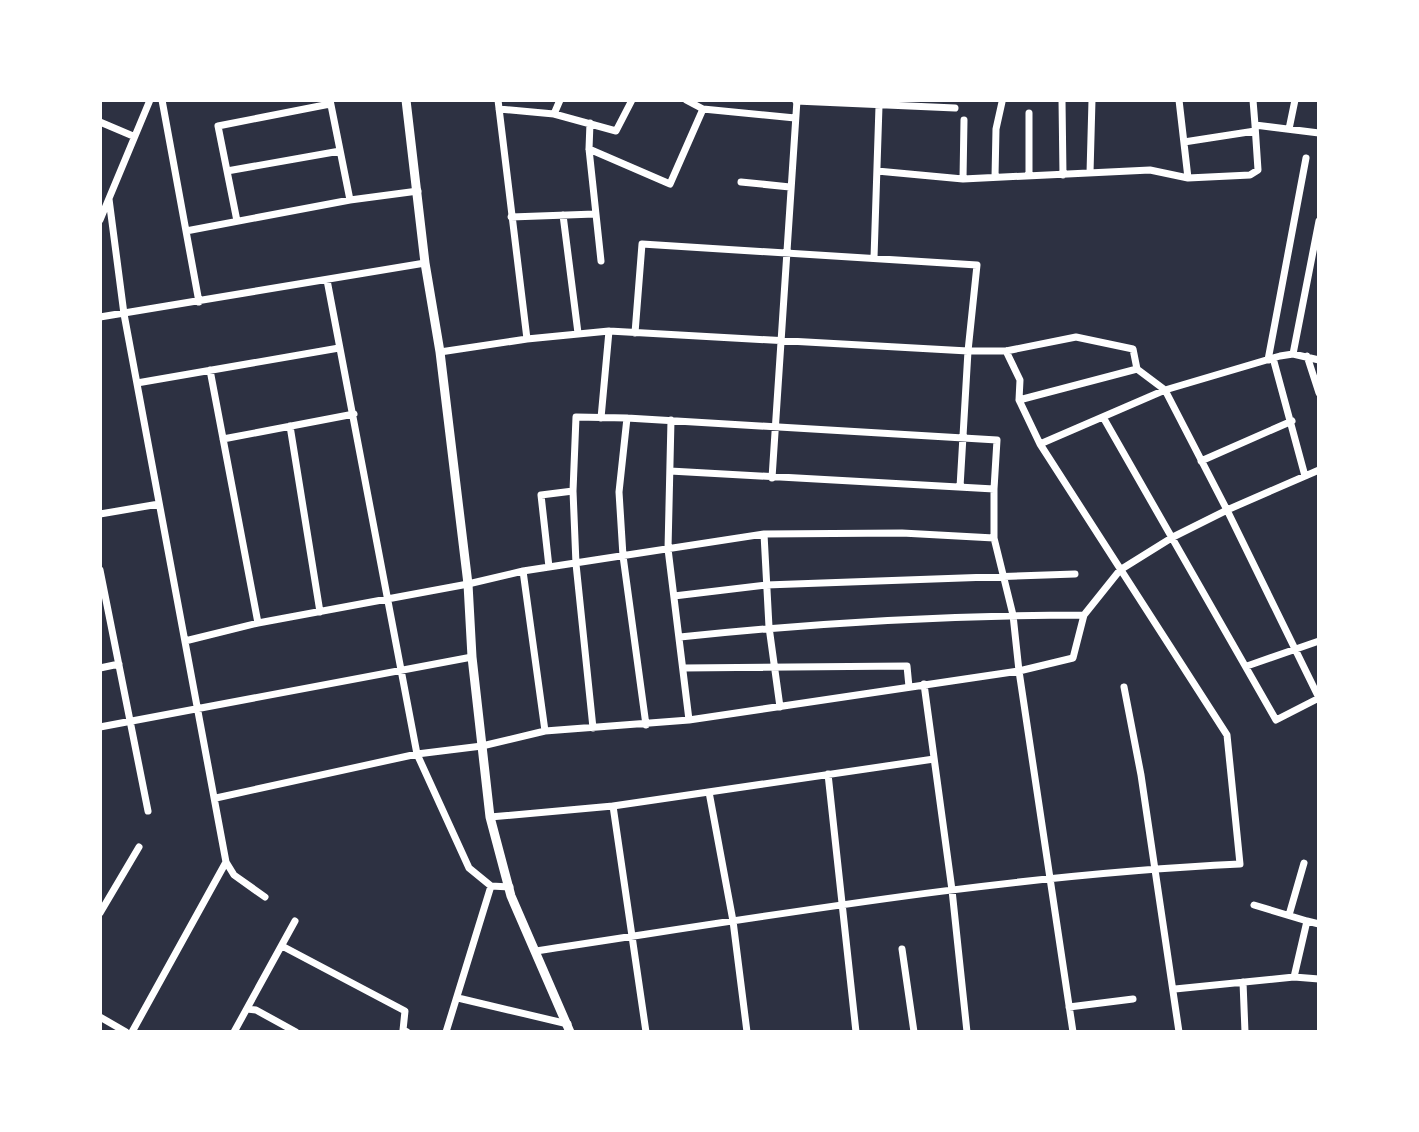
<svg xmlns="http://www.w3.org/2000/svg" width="1419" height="1132" font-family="'Noto Sans',sans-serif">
<rect width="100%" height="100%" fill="#2d3142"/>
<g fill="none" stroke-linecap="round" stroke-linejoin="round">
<path stroke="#fff" stroke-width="7" d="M 162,100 L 199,302
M 330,100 L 350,200
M 498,100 L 527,339
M 686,100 L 703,109
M 1062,100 L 1063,175
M 1179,100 L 1188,178
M 1253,100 L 1255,125
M 796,101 L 955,108
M 499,109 L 554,114 L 616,131 L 632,100
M 1029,113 L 1029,176
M 554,114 L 560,100
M 100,122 L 133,136
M 590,123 L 589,149 L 601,261
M 1289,129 L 1295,100
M 1184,142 L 1255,131
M 589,149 L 670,184 L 703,109 L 795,118
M 227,171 L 340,151
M 877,171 L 963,179 L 1150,170 L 1188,178 L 1250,175 L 1258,170 L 1255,125 L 1319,133
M 1090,173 L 1092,100
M 995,177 L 996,129 L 1002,102
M 963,179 L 964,120
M 741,182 L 790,187
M 109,199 L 124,314 L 226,862 L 132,1032
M 563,215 L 578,333
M 511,217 L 595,214
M 100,220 L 150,100
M 237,221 L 218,126 L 330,104
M 186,231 L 350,200 L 418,191
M 874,258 L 879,106
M 327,280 L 417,754 L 469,868 L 491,886 L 510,887
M 100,317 L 425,263
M 635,333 L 642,244 L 977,265 L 968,351 L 960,487
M 440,352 L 527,339 L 609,331 L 968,351 L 1006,351 L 1076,337 L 1133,349 L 1137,369 L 1165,390 L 1227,510 L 1319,698
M 1293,354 L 1319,221
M 1307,356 L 1319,393
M 1273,358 L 1305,476
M 1268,360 L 1306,158
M 210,370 L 258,623
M 137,383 L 339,348
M 1019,400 L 1137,369
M 1103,417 L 1276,720 L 1319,698
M 601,418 L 609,331
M 627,418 L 619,492 L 623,556 L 646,725
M 671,420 L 668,549 L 689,720
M 290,426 L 320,612
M 223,439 L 354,414
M 1040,444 L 1165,390 L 1280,356 L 1293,354 L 1319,360
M 1201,461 L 1292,421
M 670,471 L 994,489 L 994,538 L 1013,615 L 1019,671 L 1073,1032
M 772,478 L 797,100
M 100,514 L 159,504
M 764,534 L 769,627 L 780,707
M 549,567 L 541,495 L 573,491
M 100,570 L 148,811
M 523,571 L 545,731
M 674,596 L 766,585 L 1075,574
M 680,637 C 814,623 949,615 1084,615
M 185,641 L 258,623 L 468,584 L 523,571 L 764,534 L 902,533 L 994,538
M 1247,666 L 1319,641
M 100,668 L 119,664
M 684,668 L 907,666 L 909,687
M 924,684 L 952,890 L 967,1032
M 1124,687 L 1141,775 L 1179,1032
M 100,727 L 472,657
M 593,728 L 576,564 L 573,491 L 576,417 L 627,418 L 997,440 L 994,489
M 828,774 L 856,1032
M 709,792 L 733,921 L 747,1032
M 216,798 L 417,754 L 482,746 L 545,731 L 689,720 L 1019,671 L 1073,658 L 1084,615 L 1120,570 L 1173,537 L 1227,510 L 1319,470
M 613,806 L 646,1032
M 490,817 L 613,806 L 934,759
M 226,862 L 234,875 L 265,897
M 1254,905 L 1307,921 L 1294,977
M 100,913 L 139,847
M 1289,915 L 1304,863
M 1307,921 L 1319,924
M 282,946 L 405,1011 L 403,1030 L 407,1032
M 902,949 L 914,1032
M 536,951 C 769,916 1004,875 1240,864 L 1227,735 L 1040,444 L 1019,400 L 1020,380 L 1006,351
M 1243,982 L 1245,1032
M 1175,989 L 1294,977 L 1319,979
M 458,998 L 568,1024
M 1069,1007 L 1133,999
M 247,1009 L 256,1010 L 296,1032
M 100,1017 L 126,1032
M 234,1032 L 295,921
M 446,1032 L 491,886"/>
<path stroke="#fff" stroke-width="9" d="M 406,100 L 425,263 L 440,352 L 468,584 L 472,657 L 490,817 L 511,896 L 570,1032"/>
</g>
<rect width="1419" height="1132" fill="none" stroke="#ffffff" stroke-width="204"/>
</svg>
